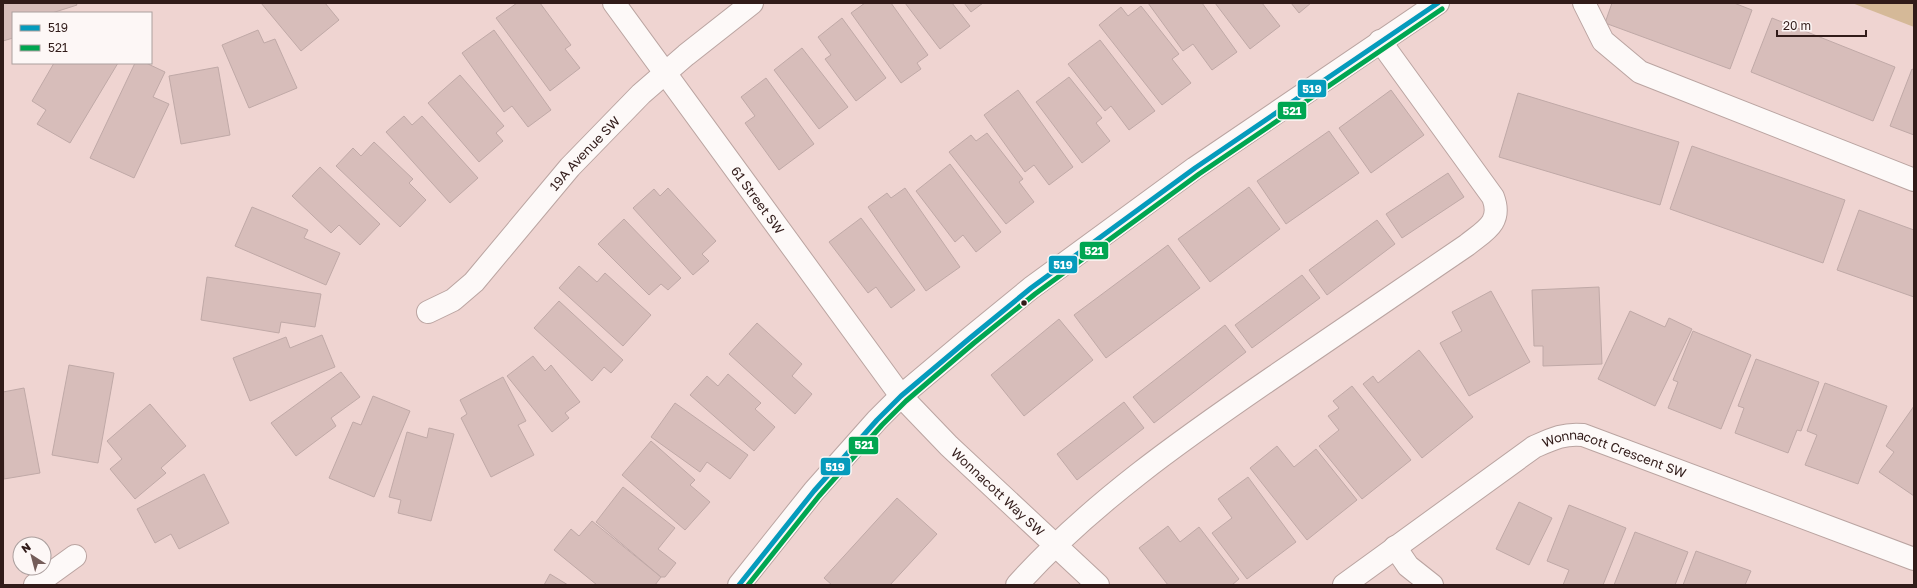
<svg xmlns="http://www.w3.org/2000/svg" width="1917" height="588" font-family="'Golos Text',sans-serif">
<rect width="100%" height="100%" fill="#efd4d1"/>
<path fill="#d5b998" d="M 1852,3 L 1914,3 L 1914,27 Z"/>
<path fill="#d7bdba" stroke="#c0a9a7" d="M 3,3 L 76,3 L 77,5 L 52,13 L 13,13 L 13,38 L 3,41 Z
M 261,3 L 325,3 L 339,20 L 301,51 Z
M 517,3 L 540,3 L 571,45 L 565,49 L 580,68 L 550,91 L 496,18 Z
M 865,3 L 891,3 L 928,55 L 917,63 L 921,69 L 901,83 L 851,13 Z
M 905,3 L 952,3 L 970,26 L 940,49 Z
M 964,3 L 983,3 L 971,12 Z
M 1148,3 L 1202,3 L 1237,52 L 1212,70 L 1193,44 L 1183,51 Z
M 1215,3 L 1262,3 L 1280,26 L 1250,49 Z
M 1291,3 L 1311,3 L 1299,13 Z
M 1612,3 L 1734,3 L 1752,10 L 1730,69 L 1605,23 Z
M 1141,6 L 1179,54 L 1172,59 L 1191,83 L 1162,105 L 1099,25 L 1121,7 L 1128,16 Z
M 842,18 L 886,78 L 856,101 L 825,59 L 831,55 L 818,37 Z
M 1772,18 L 1895,67 L 1873,121 L 1751,72 Z
M 258,30 L 264,43 L 275,39 L 297,88 L 249,108 L 222,45 Z
M 494,30 L 551,110 L 528,127 L 512,106 L 504,112 L 462,53 Z
M 1100,40 L 1155,111 L 1129,130 L 1111,106 L 1105,111 L 1068,64 Z
M 802,48 L 848,107 L 819,129 L 774,70 Z
M 54,63 L 118,63 L 70,143 L 37,124 L 46,110 L 32,101 Z
M 135,63 L 146,63 L 165,72 L 153,97 L 169,104 L 134,178 L 90,158 Z
M 218,67 L 230,135 L 181,144 L 169,76 Z
M 1912,69 L 1914,70 L 1914,135 L 1890,126 Z
M 460,75 L 504,126 L 496,133 L 503,141 L 479,162 L 428,103 Z
M 1069,77 L 1102,118 L 1096,123 L 1110,141 L 1082,163 L 1036,102 Z
M 766,78 L 814,144 L 779,170 L 745,123 L 755,116 L 741,97 Z
M 1018,90 L 1073,167 L 1049,185 L 1034,165 L 1025,172 L 984,115 Z
M 1391,90 L 1424,135 L 1371,173 L 1339,128 Z
M 1518,93 L 1679,142 L 1660,205 L 1499,157 Z
M 404,116 L 412,125 L 422,116 L 478,178 L 450,203 L 386,132 Z
M 1329,131 L 1359,173 L 1286,224 L 1257,181 Z
M 987,133 L 1023,179 L 1019,182 L 1034,202 L 1006,224 L 949,152 L 971,135 L 976,141 Z
M 374,142 L 413,179 L 409,183 L 426,200 L 400,227 L 336,166 L 353,148 L 361,156 Z
M 1692,146 L 1845,200 L 1823,263 L 1670,209 Z
M 950,164 L 1001,232 L 976,252 L 963,235 L 955,242 L 916,191 Z
M 320,167 L 380,224 L 360,245 L 339,225 L 331,233 L 292,196 Z
M 1448,173 L 1464,197 L 1402,238 L 1386,214 Z
M 1249,187 L 1280,229 L 1210,282 L 1178,239 Z
M 668,188 L 716,241 L 702,254 L 709,261 L 693,275 L 633,208 L 654,189 L 660,196 Z
M 905,188 L 960,267 L 926,291 L 868,207 L 887,193 L 891,198 Z
M 252,207 L 308,230 L 304,238 L 340,253 L 326,285 L 235,246 Z
M 1859,210 L 1914,230 L 1914,297 L 1837,270 Z
M 861,218 L 915,290 L 891,308 L 876,287 L 868,293 L 829,242 Z
M 624,219 L 681,278 L 668,290 L 661,284 L 649,295 L 598,244 Z
M 1377,220 L 1395,244 L 1327,295 L 1309,270 Z
M 1168,245 L 1200,288 L 1106,358 L 1074,315 Z
M 579,266 L 597,282 L 605,273 L 651,315 L 623,346 L 559,288 Z
M 1302,275 L 1320,298 L 1252,348 L 1235,325 Z
M 207,277 L 321,294 L 315,327 L 281,322 L 279,333 L 201,320 Z
M 1599,287 L 1602,364 L 1543,366 L 1543,346 L 1534,346 L 1532,290 Z
M 1491,291 L 1530,362 L 1469,396 L 1440,343 L 1462,331 L 1452,312 Z
M 559,301 L 623,360 L 611,373 L 604,367 L 592,381 L 534,328 Z
M 1630,311 L 1665,327 L 1669,318 L 1692,329 L 1655,406 L 1598,379 Z
M 1059,319 L 1093,360 L 1024,416 L 991,375 Z
M 757,323 L 802,364 L 792,376 L 812,394 L 795,414 L 729,354 Z
M 1225,325 L 1246,352 L 1154,423 L 1133,397 Z
M 1693,331 L 1751,355 L 1721,429 L 1668,408 L 1678,382 L 1673,380 Z
M 322,335 L 335,367 L 250,401 L 233,358 L 286,337 L 290,348 Z
M 1419,350 L 1473,417 L 1422,458 L 1363,384 L 1373,376 L 1378,383 Z
M 533,356 L 545,371 L 551,365 L 580,402 L 565,413 L 569,418 L 552,432 L 507,376 Z
M 1756,359 L 1819,382 L 1801,431 L 1797,430 L 1788,453 L 1735,433 L 1744,408 L 1738,406 Z
M 69,365 L 114,373 L 98,463 L 52,455 Z
M 341,372 L 360,397 L 331,418 L 336,426 L 296,456 L 271,423 Z
M 728,374 L 761,403 L 755,409 L 775,427 L 754,451 L 690,395 L 707,376 L 718,386 Z
M 503,377 L 526,421 L 518,425 L 534,455 L 491,477 L 461,418 L 467,414 L 460,400 Z
M 1825,383 L 1887,406 L 1858,484 L 1805,465 L 1817,435 L 1807,431 Z
M 1352,386 L 1411,460 L 1362,499 L 1319,446 L 1339,430 L 1328,416 L 1339,408 L 1333,401 Z
M 24,388 L 40,473 L 4,479 L 3,392 Z
M 373,396 L 410,411 L 374,497 L 329,478 L 353,422 L 361,425 Z
M 1124,402 L 1144,428 L 1077,480 L 1057,454 Z
M 675,403 L 748,455 L 730,479 L 707,462 L 700,472 L 651,437 Z
M 150,404 L 186,446 L 161,468 L 166,473 L 135,499 L 110,469 L 122,459 L 107,441 Z
M 1914,406 L 1914,496 L 1879,472 L 1894,452 L 1886,446 Z
M 429,428 L 454,434 L 431,521 L 398,513 L 401,500 L 389,497 L 407,432 L 427,438 Z
M 651,441 L 695,480 L 690,485 L 710,502 L 685,530 L 622,475 Z
M 1277,446 L 1294,467 L 1316,449 L 1357,500 L 1307,540 L 1250,468 Z
M 204,474 L 229,523 L 179,549 L 171,534 L 155,543 L 137,509 Z
M 1248,477 L 1296,542 L 1247,579 L 1212,533 L 1232,518 L 1218,499 Z
M 623,487 L 675,528 L 658,549 L 676,563 L 665,577 L 661,577 L 596,522 Z
M 897,498 L 937,534 L 890,585 L 832,585 L 824,578 Z
M 1519,502 L 1552,518 L 1529,565 L 1496,549 Z
M 1569,505 L 1626,528 L 1603,585 L 1563,585 L 1569,570 L 1547,561 Z
M 592,521 L 661,577 L 655,585 L 597,585 L 554,550 L 571,529 L 579,536 Z
M 1168,526 L 1180,542 L 1199,527 L 1239,579 L 1232,585 L 1168,585 L 1139,548 Z
M 1635,532 L 1688,552 L 1675,585 L 1614,585 Z
M 1696,551 L 1751,571 L 1745,585 L 1683,585 Z
M 550,574 L 568,585 L 544,585 Z"/>
<g fill="none" stroke-linecap="round" stroke-linejoin="round">
<g stroke="#baa4a1" stroke-width="24">
<g id="minor">
<path id="s1" d="M 614,3 L 901,396 L 949,446 L 1098,585"/>
<path d="M 1584,3 L 1603,41 L 1640,72 L 1914,180"/>
<path id="s2" d="M 428,312 L 453,300 L 474,282 L 570,167 L 641,94 L 686,55 L 752,3"/>
<path d="M 1395,547 L 1408,566 L 1432,585"/>
<path d="M 35,585 L 75,556"/>
<path d="M 739,585 L 814,491 L 877,420 L 901,396 L 970,338 L 1031,288 L 1195,168 L 1438,3"/>
<path d="M 1017,585 C 1090,504 1183,439 1272,378 C 1337,334 1402,289 1467,245 C 1484,231 1503,223 1493,197 L 1380,41"/>
<path id="s3" d="M 1344,585 L 1534,447 C 1552,439 1564,433 1583,435 L 1914,559"/>
</g>
</g>
<use href="#minor" stroke="#fdf9f8" stroke-width="22"/>
<g stroke="#fdf7f6" stroke-width="8">
<path id="bus-1" d="M 739,585 L 814,491 L 877,420 L 901,396 L 970,338 L 1031,288 L 1195,168 L 1438,3"/>
</g>
<g stroke="#fdf7f6" stroke-width="8">
<path id="bus-2" d="M 748,585 L 819,496 L 882,425 L 906,401 L 974,343 L 1035,294 L 1199,174 L 1442,9"/>
</g>
<use href="#bus-1" stroke="#059bbc" stroke-width="5"/>
<use href="#bus-2" stroke="#00a651" stroke-width="5"/>
</g>
<circle fill="#311b19" stroke="#fdf7f6" stroke-width="1.5" cx="1024" cy="303" r="3.5"/>
<g text-anchor="middle" stroke-width="4" stroke-linejoin="round" paint-order="stroke">
<g font-size="13" fill="#311b19" stroke="#fdf7f6">
<text dy="5" stroke="none"><textPath href="#s2" startOffset="225">19A Avenue SW</textPath></text>
<text dy="5" stroke="none"><textPath href="#s1" startOffset="244">61 Street SW</textPath></text>
<text dy="5" stroke="none"><textPath href="#s3" startOffset="320">Wonnacott Crescent SW</textPath></text>
<text dy="5" stroke="none"><textPath href="#s1" startOffset="623">Wonnacott Way SW</textPath></text>
</g>
</g>
<g stroke="#fdf7f6" stroke-width="1.5">
<rect x="1297" y="79" width="30" height="19" rx="4" fill="#059bbc"/>
<rect x="1277" y="101" width="30" height="19" rx="4" fill="#00a651"/>
<rect x="1079" y="241" width="30" height="19" rx="4" fill="#00a651"/>
<rect x="1048" y="255" width="30" height="19" rx="4" fill="#059bbc"/>
<rect x="848" y="436" width="31" height="19" rx="4" fill="#00a651"/>
<rect x="820" y="457" width="31" height="19" rx="4" fill="#059bbc"/>
</g>
<g font-size="11" text-anchor="middle" font-weight="bold" fill="#fff">
<text x="1312" y="93">519</text>
<text x="1292" y="115">521</text>
<text x="1094" y="255">521</text>
<text x="1063" y="269">519</text>
<text x="864" y="449">521</text>
<text x="835" y="471">519</text>
</g>
<rect width="1917" height="588" fill="none" stroke="#311b19" stroke-width="8"/>
<rect x="12" y="12" width="140" height="52" fill="#fdf7f6" stroke="#ab9f9e"/>
<rect x="20" y="25" width="20" height="6" fill="#059bbc" stroke="#ab9f9e"/>
<text x="48" y="32" font-size="12" fill="#311b19">519</text>
<rect x="20" y="45" width="20" height="6" fill="#00a651" stroke="#ab9f9e"/>
<text x="48" y="52" font-size="12" fill="#311b19">521</text>
<g transform="translate(32 556) rotate(324)"><circle r="19" fill="#fdf7f6" stroke="#ab9f9e"/>
<path d="M0-3L7 15L0 10L-7 15Z" fill="#745c59"/>
<text y="-6" font-size="11" font-weight="bold" text-anchor="middle" fill="#311b19">N</text>
</g>
<path d="M1777 30v6h89v-6" fill="none" stroke="#311b19" stroke-width="2"/>
<text x="1783" y="30" font-size="12" fill="#311b19" stroke="#fdf7f6" stroke-width="3" paint-order="stroke">20 m</text>
</svg>
